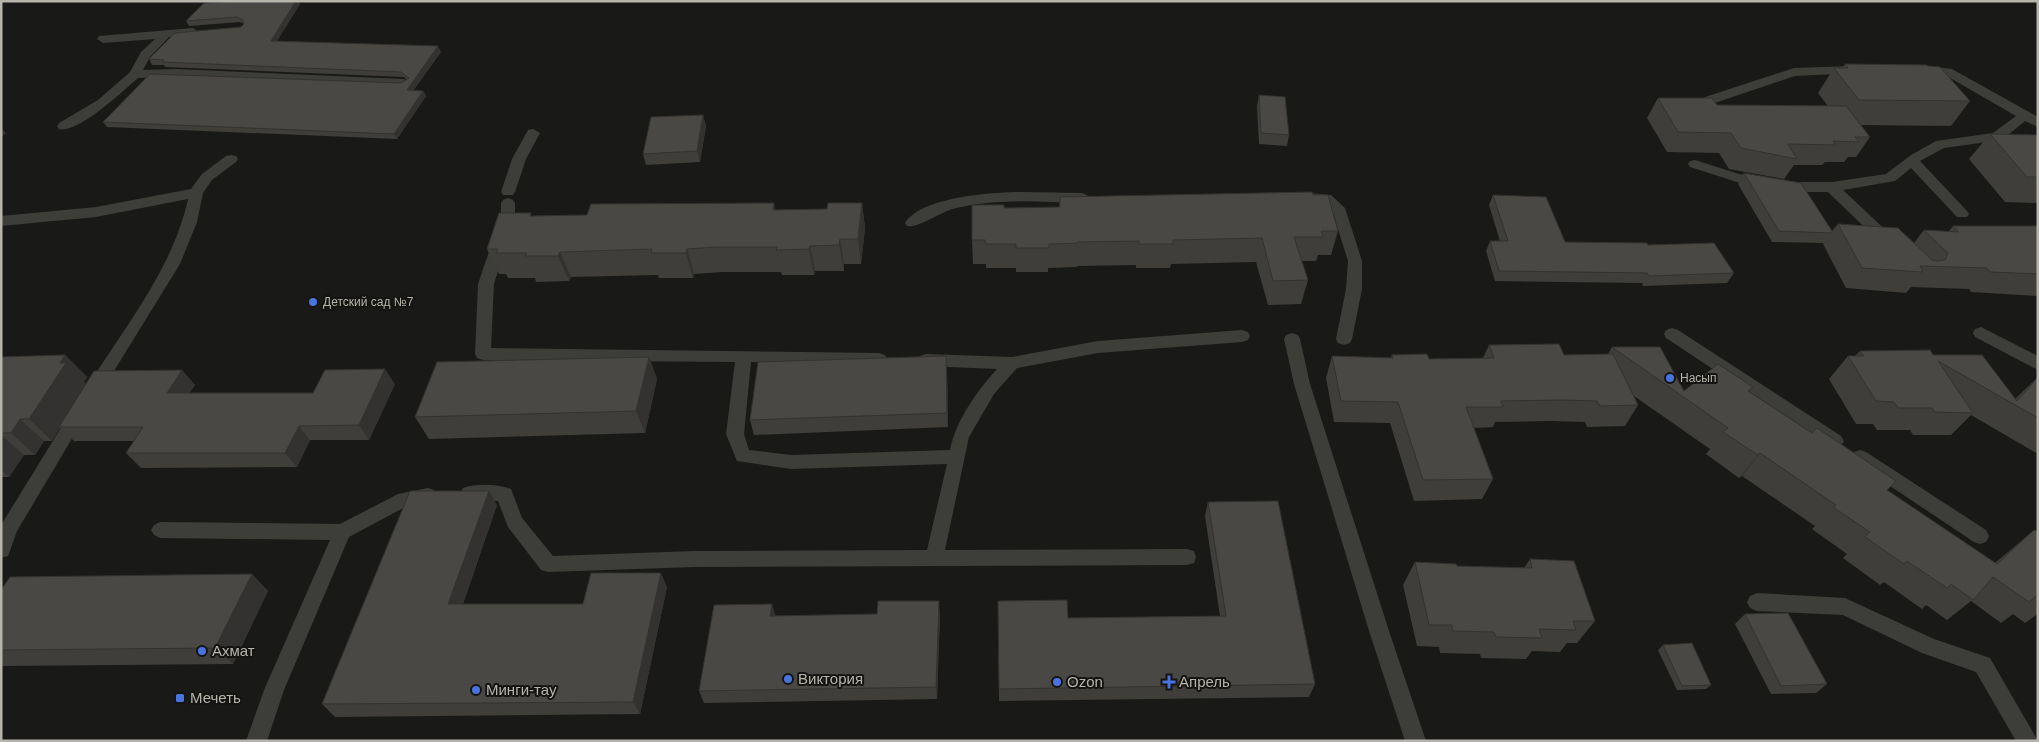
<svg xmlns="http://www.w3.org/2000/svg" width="2039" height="742" font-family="Helvetica,sans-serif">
<rect width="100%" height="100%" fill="#191917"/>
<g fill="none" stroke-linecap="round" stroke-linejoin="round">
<path fill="#3d3d39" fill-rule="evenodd" d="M 193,28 L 199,32 L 197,35 L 169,37 L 150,57 L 143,70 L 175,69 L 404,79 L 410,83 L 404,87 L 175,77 L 138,78 C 124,90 78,134 59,129 L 57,126 L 59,123 L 98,100 L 130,72 L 141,52 L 155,39 L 103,43 L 97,39 L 99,36 Z
M 1922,65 L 1952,69 L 2038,117 L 2038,127 L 2025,121 L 2002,140 L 1944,148 L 1920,161 L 1967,211 L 1969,214 L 1967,217 L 1957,217 L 1911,168 L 1895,181 L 1843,190 L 1893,237 L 1895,241 L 1893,245 L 1883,245 L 1828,192 L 1789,192 L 1737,182 L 1690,167 L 1688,164 L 1690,161 L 1695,160 L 1739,174 L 1789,182 L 1832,182 L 1886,174 L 1911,155 L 1936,141 L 1993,133 L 2016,116 L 1945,75 L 1918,72 L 1916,69 L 1918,66 Z
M 1853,66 L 1857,67 L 1859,70 L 1857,73 L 1795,76 L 1703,107 L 1698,108 L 1692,104 L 1693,101 L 1794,68 Z
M 533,129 L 540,133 L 526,159 L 515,192 L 513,195 L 503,195 L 501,192 L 512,159 L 528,130 Z
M 231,155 L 236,156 L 238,159 L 236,162 L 212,180 L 203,193 L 197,222 L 180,264 L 101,392 L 95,394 L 89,392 L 87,388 L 89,384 C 126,325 173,268 188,199 L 96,217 L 1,226 L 1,216 L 96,207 L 191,189 L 202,174 L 226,156 Z
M 1025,192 L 1082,193 L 1087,195 L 1089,198 L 1087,201 L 1082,203 C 1040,202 997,198 956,208 C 942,211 917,229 907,226 L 905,223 C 922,196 996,192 1025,192 Z
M 1309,193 L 1331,195 L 1345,208 L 1362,261 L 1362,289 L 1352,339 L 1350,343 L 1344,345 L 1338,343 L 1336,339 L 1346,289 L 1348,261 L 1333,213 L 1322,203 L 1304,201 L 1302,198 L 1304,195 Z
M 508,198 L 513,200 L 515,203 L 515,216 L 494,284 L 491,348 L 879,353 L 885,355 L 887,359 L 885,363 L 879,365 L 751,362 L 744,434 L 749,450 L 791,455 L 950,450 C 956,420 977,391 997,369 L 926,366 L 920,364 L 918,360 L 920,356 L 926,354 L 1012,357 L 1098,341 L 1242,330 L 1248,332 L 1250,336 L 1248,340 L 1242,342 L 1098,353 L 1017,368 L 994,394 L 969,437 L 945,550 L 1187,549 L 1194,551 L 1196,557 L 1194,563 L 1187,565 L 695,567 L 548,572 L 541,570 L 508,527 L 498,501 L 469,500 L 463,498 L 460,493 L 463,488 C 476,483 498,484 511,489 L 522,518 L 553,556 L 695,551 L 927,550 L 947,464 L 791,469 L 737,461 L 726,434 L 735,362 L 483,360 L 477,358 L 475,354 L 478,284 L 501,216 L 501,203 L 503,200 Z
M 1981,327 L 2038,356 L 2038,370 L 1975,337 L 1973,333 L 1975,329 Z
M 1672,328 L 1678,330 L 1841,436 L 1844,441 L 1841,446 L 1835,448 L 1829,446 L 1666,338 L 1664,334 L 1666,330 Z
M 1292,333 L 1298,335 L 1300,339 L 1310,384 L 1390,634 L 1426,741 L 1405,741 L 1370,634 L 1294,384 L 1284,339 L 1286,335 Z
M 78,408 L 84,410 L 86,415 L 17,531 L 8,556 L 1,558 L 1,525 L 72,410 Z
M 1860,450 L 1866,452 L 1986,530 L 1989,536 L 1986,542 L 1980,544 L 1974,542 L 1854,462 L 1851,457 L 1854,452 Z
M 428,488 L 434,490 L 437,495 L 434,500 L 407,506 L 349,537 L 284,690 L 267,741 L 246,741 L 264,690 L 330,540 L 160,538 L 154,535 L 151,530 L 154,525 L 160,522 L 340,524 L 398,494 Z
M 1757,593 L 1845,598 L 1934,639 L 1990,658 L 2038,741 L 2016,741 L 1976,672 L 1922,653 L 1843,615 L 1757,611 L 1750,608 L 1747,602 L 1750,596 Z"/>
</g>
<path fill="#3f3e3a" d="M 239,1 L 298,1 L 300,4 L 277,41 L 441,52 L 413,91 L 423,91 L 426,96 L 397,139 L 107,127 L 103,122 L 401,83 L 407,80 L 404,77 L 165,67 L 164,65 L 152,65 L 149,59 L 241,27 L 244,24 L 240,22 L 189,26 L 186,21 Z
M 1845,64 L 1970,101 L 1951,126 L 1860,125 L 1870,137 L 1856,157 L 1848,157 L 1844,162 L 1825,162 L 1822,165 L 1794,165 L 1784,179 L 1729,169 L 1719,153 L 1667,152 L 1647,118 L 1658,98 L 1717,105 L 1828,106 L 1818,93 L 1834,68 L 1842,68 Z
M 1259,95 L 1289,135 L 1287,146 L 1259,144 L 1257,106 Z
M 703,115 L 706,126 L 700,162 L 646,165 L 643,154 Z
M 1990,134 L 2038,135 L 2038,203 L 2005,202 L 1969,159 Z
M 1744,173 L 1832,231 L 1838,224 L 1914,243 L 1924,230 L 1948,232 L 1953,226 L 2038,226 L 2038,296 L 1971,292 L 1969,289 L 1911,287 L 1906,293 L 1846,288 L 1823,244 L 1824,243 L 1772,242 L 1738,184 Z
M 1313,195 L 1338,231 L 1331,255 L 1318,255 L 1316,261 L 1302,261 L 1308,280 L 1301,304 L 1268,305 L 1256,262 L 1171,264 L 1170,268 L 1136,268 L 1136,265 L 1077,266 L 1077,267 L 1048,268 L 1048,272 L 1016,272 L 1016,268 L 986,268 L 986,264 L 973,264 L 972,240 L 1059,207 L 1060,197 Z
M 1493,195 L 1565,242 L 1648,245 L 1734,273 L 1727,283 L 1643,286 L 1642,283 L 1495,281 L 1486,251 L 1490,241 L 1500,241 L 1489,205 Z
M 774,203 L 775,210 L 827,209 L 862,203 L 865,228 L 861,264 L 844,264 L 844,271 L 815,271 L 814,275 L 782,275 L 781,272 L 723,272 L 694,274 L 693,278 L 659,278 L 658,275 L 571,277 L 569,281 L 536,282 L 535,278 L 508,278 L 506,274 L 499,274 L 487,249 L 532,216 L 587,215 Z
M 1489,345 L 1564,355 L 1608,354 L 1612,347 L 1684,391 L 1753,387 L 1749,391 L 1887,490 L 1995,563 L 2034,530 L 2038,532 L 2038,616 L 2036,615 L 2025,623 L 2013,614 L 2001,623 L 1971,601 L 1947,620 L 1926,605 L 1922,609 L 1884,582 L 1880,585 L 1843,558 L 1847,554 L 1812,529 L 1815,526 L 1742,476 L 1739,478 L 1706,454 L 1710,449 L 1634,396 L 1638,405 L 1625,426 L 1587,427 L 1585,422 L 1551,421 L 1495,422 L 1493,427 L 1474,428 L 1493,479 L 1482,499 L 1414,501 L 1390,423 L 1334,422 L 1326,378 L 1332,356 L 1391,358 L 1392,355 L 1429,359 L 1483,358 Z
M 1860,351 L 1933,355 L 2015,399 L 2038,377 L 2038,454 L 1971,415 L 1951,435 L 1913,435 L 1910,430 L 1877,430 L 1873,424 L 1856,424 L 1829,379 L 1848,356 L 1855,356 Z
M 65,355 L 87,377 L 84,382 L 86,384 L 182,370 L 195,385 L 189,393 L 313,393 L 395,384 L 369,440 L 310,440 L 297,467 L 141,468 L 126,453 L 134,441 L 74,441 L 60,428 L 52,441 L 44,441 L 35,455 L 24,455 L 9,477 L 1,477 L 1,357 Z
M 946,356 L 947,370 L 948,427 L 754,435 L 750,420 Z
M 649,357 L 657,379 L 645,433 L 429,439 L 415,417 Z
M 1208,502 L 1315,684 L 1309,697 L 999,701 L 999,689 L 1068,618 L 1220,616 L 1205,516 Z
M 497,505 L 463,604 L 583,604 L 667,587 L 640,714 L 335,717 L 322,704 Z
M 1530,559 L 1595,621 L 1577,643 L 1567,643 L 1560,652 L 1532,651 L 1526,659 L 1481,658 L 1480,654 L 1440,653 L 1439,647 L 1417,646 L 1403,585 L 1415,562 L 1457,566 L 1524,568 Z
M 252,574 L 268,591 L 233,664 L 1,666 L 1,590 Z
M 940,614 L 937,699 L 704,703 L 699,691 L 776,616 Z
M 1745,614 L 1827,684 L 1816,693 L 1771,694 L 1735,624 Z
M 1663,645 L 1711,685 L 1706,689 L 1677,690 L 1658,650 Z"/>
<path fill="#333230" d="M 296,1 L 298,1 L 300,4 L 274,46 L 271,41 Z
M 438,46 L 441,52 L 409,96 L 407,90 Z
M 423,91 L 426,96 L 397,139 L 394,134 Z
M 703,115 L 706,126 L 700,162 L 697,151 Z
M 1,128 L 6,133 L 1,137 Z
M 862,203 L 865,228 L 861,264 L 858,239 Z
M 840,239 L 844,264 L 844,271 L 839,245 Z
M 810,246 L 815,271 L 814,275 L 809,249 Z
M 687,249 L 694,274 L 693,278 L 686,253 Z
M 560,252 L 571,277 L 569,281 L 558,256 Z
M 65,355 L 87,377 L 84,382 L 87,386 L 59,427 L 60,428 L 52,441 L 29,419 L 60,363 Z
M 946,356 L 947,370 L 948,427 L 947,413 Z
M 649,357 L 657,379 L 645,433 L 636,411 Z
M 385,369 L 395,384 L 369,440 L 359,425 Z
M 182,370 L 195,385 L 180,408 L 167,393 Z
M 20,419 L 44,441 L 35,455 L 11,433 Z
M 299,426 L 310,440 L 297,467 L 285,453 Z
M 1,435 L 24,455 L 9,477 L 1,470 Z
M 1760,453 L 1742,476 L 1739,478 L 1758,455 Z
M 489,491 L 497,505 L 458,617 L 448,604 Z
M 661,573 L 667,587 L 640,714 L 633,702 Z
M 252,574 L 268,591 L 233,664 L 215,648 Z
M 939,601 L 940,614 L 937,699 L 936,687 Z
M 772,604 L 776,617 L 770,616 Z"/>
<path fill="#494844" stroke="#333230" d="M 239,1 L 296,1 L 271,41 L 438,46 L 407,90 L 423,91 L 394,134 L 103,122 L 150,74 L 401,83 L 409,78 L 401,72 L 162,62 L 164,60 L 149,59 L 175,33 L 241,27 L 244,24 L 242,19 L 237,17 L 186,21 L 204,3 Z
M 1845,64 L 1926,65 L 1928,66 L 1940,67 L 1970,101 L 1859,100 L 1834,68 L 1848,68 Z
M 1259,95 L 1285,97 L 1289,135 L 1261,133 Z
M 1658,98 L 1712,98 L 1717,105 L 1846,106 L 1870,137 L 1855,137 L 1859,142 L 1833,141 L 1836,145 L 1788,144 L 1797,159 L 1741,148 L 1731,133 L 1678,132 Z
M 703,115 L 697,151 L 643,154 L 651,117 Z
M 1990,134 L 2038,135 L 2038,177 L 2027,177 Z
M 1744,173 L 1801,183 L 1832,231 L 1832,233 L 1779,231 Z
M 1312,192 L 1313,195 L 1328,195 L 1338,231 L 1321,231 L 1323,237 L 1294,237 L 1308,280 L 1273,281 L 1262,238 L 1173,240 L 1173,244 L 1139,244 L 1139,241 L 1078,242 L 1078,243 L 1049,244 L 1049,248 L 1016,248 L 1016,244 L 986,244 L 985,240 L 972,240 L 972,205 L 1004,205 L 1004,208 L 1060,207 L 1060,197 Z
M 1493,195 L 1546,197 L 1565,242 L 1647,243 L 1648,245 L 1714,243 L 1734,273 L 1649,276 L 1647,273 L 1499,271 L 1490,241 L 1508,241 Z
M 774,203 L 773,210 L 827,209 L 828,203 L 862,203 L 858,239 L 840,239 L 839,245 L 810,246 L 809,249 L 776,250 L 777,247 L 717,247 L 687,249 L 686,253 L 651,253 L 652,249 L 560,252 L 558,256 L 525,256 L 527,253 L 496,253 L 498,249 L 487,249 L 499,213 L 531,213 L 530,216 L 587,215 L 591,204 Z
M 1838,224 L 1898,228 L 1932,260 L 1938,261 L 1945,260 L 1948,253 L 1924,230 L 1959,232 L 1953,226 L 2038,226 L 2038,274 L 1990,272 L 1987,268 L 1920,266 L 1923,272 L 1862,268 Z
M 1559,344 L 1564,355 L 1613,354 L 1638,405 L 1600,406 L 1597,401 L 1563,400 L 1501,401 L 1503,407 L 1466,407 L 1493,479 L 1423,480 L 1398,402 L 1341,401 L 1332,356 L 1393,358 L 1392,355 L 1427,354 L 1429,359 L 1494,358 L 1489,345 Z
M 1612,347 L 1660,347 L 1684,391 L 1718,364 L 1753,387 L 1748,391 L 1812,433 L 1817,428 L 1896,481 L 1887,490 L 1997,564 L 2034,530 L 2038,532 L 2038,594 L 2029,602 L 1993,577 L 1973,600 L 1951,584 L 1947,588 L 1907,561 L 1904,564 L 1865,537 L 1870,532 L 1833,507 L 1836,505 L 1760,453 L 1758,455 L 1723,432 L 1728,428 Z
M 1930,350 L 1933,355 L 1982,355 L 2017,401 L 2038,377 L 2038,418 L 1938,361 L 1973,413 L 1935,412 L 1932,408 L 1898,408 L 1894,402 L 1876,401 L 1848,356 L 1864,356 L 1860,351 Z
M 65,355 L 60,363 L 66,363 L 29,419 L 20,419 L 11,433 L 1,433 L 1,357 Z
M 946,356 L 947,413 L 750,420 L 758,362 Z
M 649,357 L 636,411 L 415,417 L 437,362 Z
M 385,369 L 359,425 L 299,426 L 285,453 L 126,453 L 143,427 L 59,427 L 94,371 L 182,370 L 167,393 L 313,393 L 325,370 Z
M 410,491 L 489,491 L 448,604 L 583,604 L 591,573 L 661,573 L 633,702 L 322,704 Z
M 1278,501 L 1315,684 L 999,689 L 998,601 L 1067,600 L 1068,618 L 1226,616 L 1208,502 Z
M 1530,559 L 1574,561 L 1595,621 L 1573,621 L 1576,630 L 1539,629 L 1542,638 L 1496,637 L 1494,632 L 1453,631 L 1452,625 L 1429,625 L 1415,562 L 1456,564 L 1457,566 L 1532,568 Z
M 252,574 L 215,648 L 1,650 L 1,590 L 10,577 Z
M 878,601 L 939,601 L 936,687 L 699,691 L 714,605 L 772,604 L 770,616 L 877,614 Z
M 1788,613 L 1827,684 L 1781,686 L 1745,614 Z
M 1692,643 L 1711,685 L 1682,686 L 1663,645 Z"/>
<g fill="#4973df" stroke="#141412" stroke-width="2">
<circle cx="313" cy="302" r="5"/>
<circle cx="1670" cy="378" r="5"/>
<circle cx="202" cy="651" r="5"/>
<circle cx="788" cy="679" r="5"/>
<circle cx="1057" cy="682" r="5"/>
<path d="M1166.5 674.5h5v5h5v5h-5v5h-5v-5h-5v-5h5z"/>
<circle cx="476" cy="690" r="5"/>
<rect x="175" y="693" width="10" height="10" rx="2.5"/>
</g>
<g text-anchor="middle" stroke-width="4" stroke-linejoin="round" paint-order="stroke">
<g font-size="12" fill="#b7b4ab" stroke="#141412" text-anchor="start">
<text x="323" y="306">Детский сад №7</text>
<text x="1680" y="382">Насып</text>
</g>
<g font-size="15" fill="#b7b4ab" stroke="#141412" text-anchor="start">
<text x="212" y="656">Ахмат</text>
<text x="798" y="684">Виктория</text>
<text x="1067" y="687">Ozon</text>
<text x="1179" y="687">Апрель</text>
<text x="486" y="695">Минги-тау</text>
<text x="190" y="703">Мечеть</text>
</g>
</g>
<rect width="2039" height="742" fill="none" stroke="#b7b4ab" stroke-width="5"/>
</svg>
